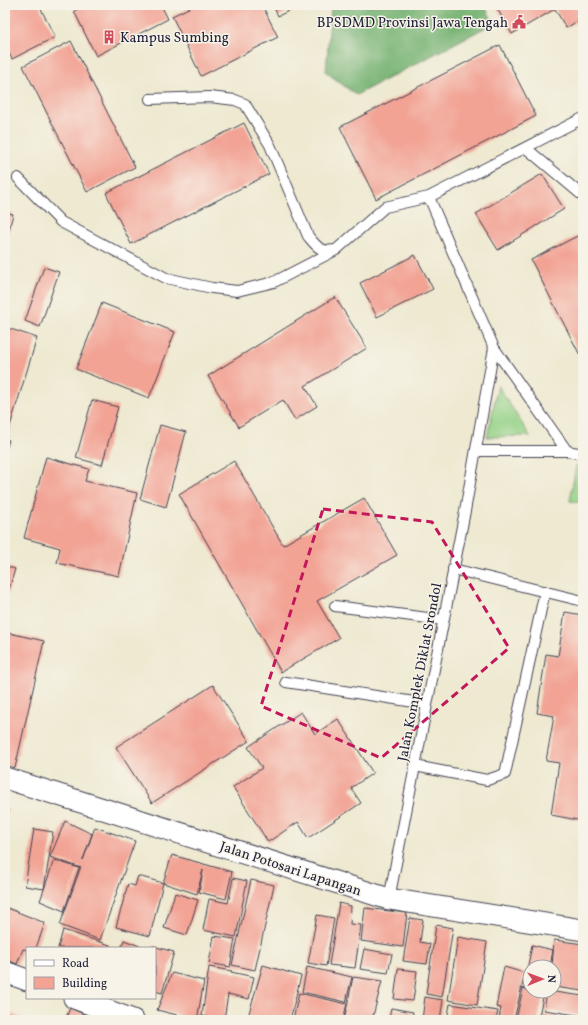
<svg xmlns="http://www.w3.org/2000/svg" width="588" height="1025" font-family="Vollkorn,serif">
<rect width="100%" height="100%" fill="#f7f3e8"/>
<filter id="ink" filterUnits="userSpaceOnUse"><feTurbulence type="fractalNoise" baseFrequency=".025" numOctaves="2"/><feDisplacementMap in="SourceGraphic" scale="8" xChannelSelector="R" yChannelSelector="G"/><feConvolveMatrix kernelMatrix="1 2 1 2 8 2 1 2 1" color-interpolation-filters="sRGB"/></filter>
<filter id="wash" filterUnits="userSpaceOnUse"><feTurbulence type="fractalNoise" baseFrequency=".012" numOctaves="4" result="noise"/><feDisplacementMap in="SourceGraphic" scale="16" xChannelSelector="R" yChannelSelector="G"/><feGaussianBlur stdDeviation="0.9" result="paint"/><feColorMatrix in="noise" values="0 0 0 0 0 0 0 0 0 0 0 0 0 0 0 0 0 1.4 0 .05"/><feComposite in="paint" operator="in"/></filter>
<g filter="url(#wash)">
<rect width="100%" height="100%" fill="#eee9d0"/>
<path fill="#95d287" stroke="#5c7a61" d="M 498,386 L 530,436 L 487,437 Z
M 576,465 L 583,467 L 583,503 L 570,501 Z"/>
<path fill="#78b474" stroke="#4d6b58" d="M 331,5 L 484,5 L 494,23 L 356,95 L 326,72 Z"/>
<g id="blocks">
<path fill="#f2a394" d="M 5,5 L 39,5 L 55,37 L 12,59 L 5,46 Z
M 85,5 L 161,5 L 168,19 L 96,56 L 74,11 Z
M 195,5 L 262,5 L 278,37 L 201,76 L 172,16 Z
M 273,5 L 301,5 L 278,16 Z
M 495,5 L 583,5 L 583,18 L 566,28 L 555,9 L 512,34 Z
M 71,41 L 135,167 L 87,192 L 23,66 Z
M 500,45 L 536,116 L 376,199 L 340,127 Z
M 244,123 L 269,174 L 131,244 L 106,193 Z
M 542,174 L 564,209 L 498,250 L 476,214 Z
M 5,212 L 13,214 L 6,242 L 5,242 Z
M 583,233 L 583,361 L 531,260 Z
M 415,255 L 433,289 L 377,317 L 360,283 Z
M 44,267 L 59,272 L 40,327 L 25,321 Z
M 335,297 L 367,348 L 305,386 L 317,406 L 295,420 L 283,400 L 239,427 L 208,376 Z
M 102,303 L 175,332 L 149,398 L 76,369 Z
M 5,327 L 37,338 L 6,439 L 9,440 L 5,454 Z
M 92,400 L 118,407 L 102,465 L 76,458 Z
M 160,425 L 186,432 L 166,507 L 140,499 Z
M 46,457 L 89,469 L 85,481 L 137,493 L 119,576 L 57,563 L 60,548 L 24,538 Z
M 234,461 L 283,545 L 364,498 L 397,555 L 317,601 L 339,638 L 281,672 L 179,494 Z
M 5,566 L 15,569 L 5,603 Z
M 565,612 L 583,615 L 583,821 L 551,815 L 559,763 L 546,761 L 554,716 L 537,713 L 546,654 L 558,656 Z
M 5,632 L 44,641 L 15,768 L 5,765 Z
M 213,685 L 249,741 L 152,803 L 116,747 Z
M 301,712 L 315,734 L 338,719 L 373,773 L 351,788 L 361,803 L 308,838 L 298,822 L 268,842 L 233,787 L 262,768 L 248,747 Z
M 5,808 L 8,809 L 6,821 L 5,821 Z
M 65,821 L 92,834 L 83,860 L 95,827 L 135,841 L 100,940 L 60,925 L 80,869 L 81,868 L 50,857 Z
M 34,829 L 53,832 L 44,889 L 25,886 Z
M 172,855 L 232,872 L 226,899 L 199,892 L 203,870 L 197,894 L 163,883 L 150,936 L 116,927 L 128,884 L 135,886 L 138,876 L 163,883 Z
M 54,860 L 79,868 L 64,911 L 40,901 Z
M 233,878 L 247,881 L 236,937 L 203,930 L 209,899 L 228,903 Z
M 251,880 L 274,885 L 255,970 L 232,965 Z
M 175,893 L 198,900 L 187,935 L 164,928 Z
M 339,903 L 351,906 L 350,924 L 361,925 L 355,968 L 329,965 Z
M 5,907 L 45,923 L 36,948 L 27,948 L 27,950 L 23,949 L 17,964 L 5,959 Z
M 365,908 L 407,913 L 403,947 L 361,941 Z
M 317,915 L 334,918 L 326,966 L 308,963 Z
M 410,918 L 423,920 L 420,942 L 430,944 L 427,964 L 403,961 Z
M 436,925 L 453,928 L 442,997 L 426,994 Z
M 63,930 L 110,945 L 109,948 L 58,948 Z
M 214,936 L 235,939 L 230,967 L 209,963 Z
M 458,937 L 487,942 L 477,1005 L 448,1000 Z
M 124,940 L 145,948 L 121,948 Z
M 554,940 L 583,944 L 583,991 L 554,987 L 554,967 L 552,967 Z
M 532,945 L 553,950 L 550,967 L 530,967 L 530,987 L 524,986 Z
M 153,946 L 174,952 L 162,993 L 155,991 L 155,948 L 153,948 Z
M 364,949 L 392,954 L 388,973 L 360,969 Z
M 263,965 L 301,976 L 290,1020 L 247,1020 Z
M 209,967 L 232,971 L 231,972 L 254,977 L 249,999 L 228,994 L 224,1020 L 202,1016 Z
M 307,967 L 352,977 L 346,1002 L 302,992 Z
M 504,967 L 525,973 L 514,1020 L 499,1019 L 501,1008 L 496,1007 Z
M 398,969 L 417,971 L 413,1001 L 394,999 Z
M 172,973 L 204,981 L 197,1020 L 157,1010 Z
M 353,977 L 382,981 L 372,1020 L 344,1020 Z
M 523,988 L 530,991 L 544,993 L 538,1020 L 516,1020 Z
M 547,991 L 583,996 L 583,1016 L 544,1010 Z
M 299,993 L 347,1004 L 343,1020 L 293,1020 Z
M 425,997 L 443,1000 L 440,1020 L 422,1020 Z
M 450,1004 L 498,1011 L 496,1020 L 447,1020 Z
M 70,1008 L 96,1020 L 65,1020 Z
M 391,1008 L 413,1012 L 412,1020 L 389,1020 Z
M 9,1013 L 28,1020 L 7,1020 Z
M 544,1014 L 574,1019 L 574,1020 L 543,1020 Z"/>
</g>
</g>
<g filter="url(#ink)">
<use href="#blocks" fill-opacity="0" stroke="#414051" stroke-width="1"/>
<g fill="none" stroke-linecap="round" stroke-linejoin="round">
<g stroke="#414051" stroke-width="12">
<path id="service" d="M 150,99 L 210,97 L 235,100 L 245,104 L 270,145 L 308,236 C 318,248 320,252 336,250 L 385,207 L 429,197
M 583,118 L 429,197 L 494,348 L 567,451 L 583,454
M 526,148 L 583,196
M 18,178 L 61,222 L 166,278 L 212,288 L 237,291 L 274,282 L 334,251
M 476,451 L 567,451
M 453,569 L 583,601
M 335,606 L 443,620
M 286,682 L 427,704
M 415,766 L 487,780 L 505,774 L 545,591
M 389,899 L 465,511 L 494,348"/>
</g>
<g stroke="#414051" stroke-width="23">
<path id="minor" d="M 5,778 L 389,899 L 583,930
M 5,972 L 27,980
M 74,998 L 133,1020"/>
</g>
<use href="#service" stroke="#fff" stroke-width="10"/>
<use href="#minor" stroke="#fff" stroke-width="21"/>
</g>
</g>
<path fill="none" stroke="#c2185b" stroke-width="3" stroke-dasharray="8 5" stroke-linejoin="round" d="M 323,509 L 432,522 L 509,648 L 381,758 L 261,706 Z"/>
<defs>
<g id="civic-bare" transform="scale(1.08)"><path d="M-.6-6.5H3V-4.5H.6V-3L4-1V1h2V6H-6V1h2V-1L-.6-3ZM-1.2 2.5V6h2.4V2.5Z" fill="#d1495b" stroke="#f7f3e8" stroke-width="2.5" paint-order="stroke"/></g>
<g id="building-bare" transform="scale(1.08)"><path d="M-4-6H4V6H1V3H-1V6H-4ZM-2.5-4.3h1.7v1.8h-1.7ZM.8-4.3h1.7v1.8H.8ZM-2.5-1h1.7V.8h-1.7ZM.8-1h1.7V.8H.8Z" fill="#d1495b" stroke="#f7f3e8" stroke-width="2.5" paint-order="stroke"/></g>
</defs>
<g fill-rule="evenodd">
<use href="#civic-bare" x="519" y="22"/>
<use href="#building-bare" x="109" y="37"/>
</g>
<g text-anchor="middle" stroke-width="3" stroke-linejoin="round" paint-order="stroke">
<g font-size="14" fill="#22223b" stroke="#f7f3e8" text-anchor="end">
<text x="508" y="27">BPSDMD Provinsi Jawa Tengah</text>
<text x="120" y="42" text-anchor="start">Kampus Sumbing</text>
</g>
<g font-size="14" fill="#22223b" stroke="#f7f3e8">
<text transform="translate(419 672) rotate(-79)" y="5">Jalan Komplek Diklat Srondol</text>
<text transform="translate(291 868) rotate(18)" y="5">Jalan Potosari Lapangan</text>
</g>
</g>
<rect width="588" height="1025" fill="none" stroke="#f7f3e8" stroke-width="20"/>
<rect x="26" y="947" width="130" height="52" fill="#f7f3e8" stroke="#a29fa3"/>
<rect x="34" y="960" width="20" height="6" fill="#ffffff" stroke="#a29fa3"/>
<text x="62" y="967" font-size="12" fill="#22223b">Road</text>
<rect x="34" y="977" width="20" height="12" fill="#f2a394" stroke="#a29fa3"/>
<text x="62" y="987" font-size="12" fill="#22223b">Building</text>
<g transform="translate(542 979) rotate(89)"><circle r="19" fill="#f7f3e8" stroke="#a29fa3"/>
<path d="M0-3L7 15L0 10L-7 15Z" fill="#d1495b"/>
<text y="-6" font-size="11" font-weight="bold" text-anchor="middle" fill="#22223b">N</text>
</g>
</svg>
